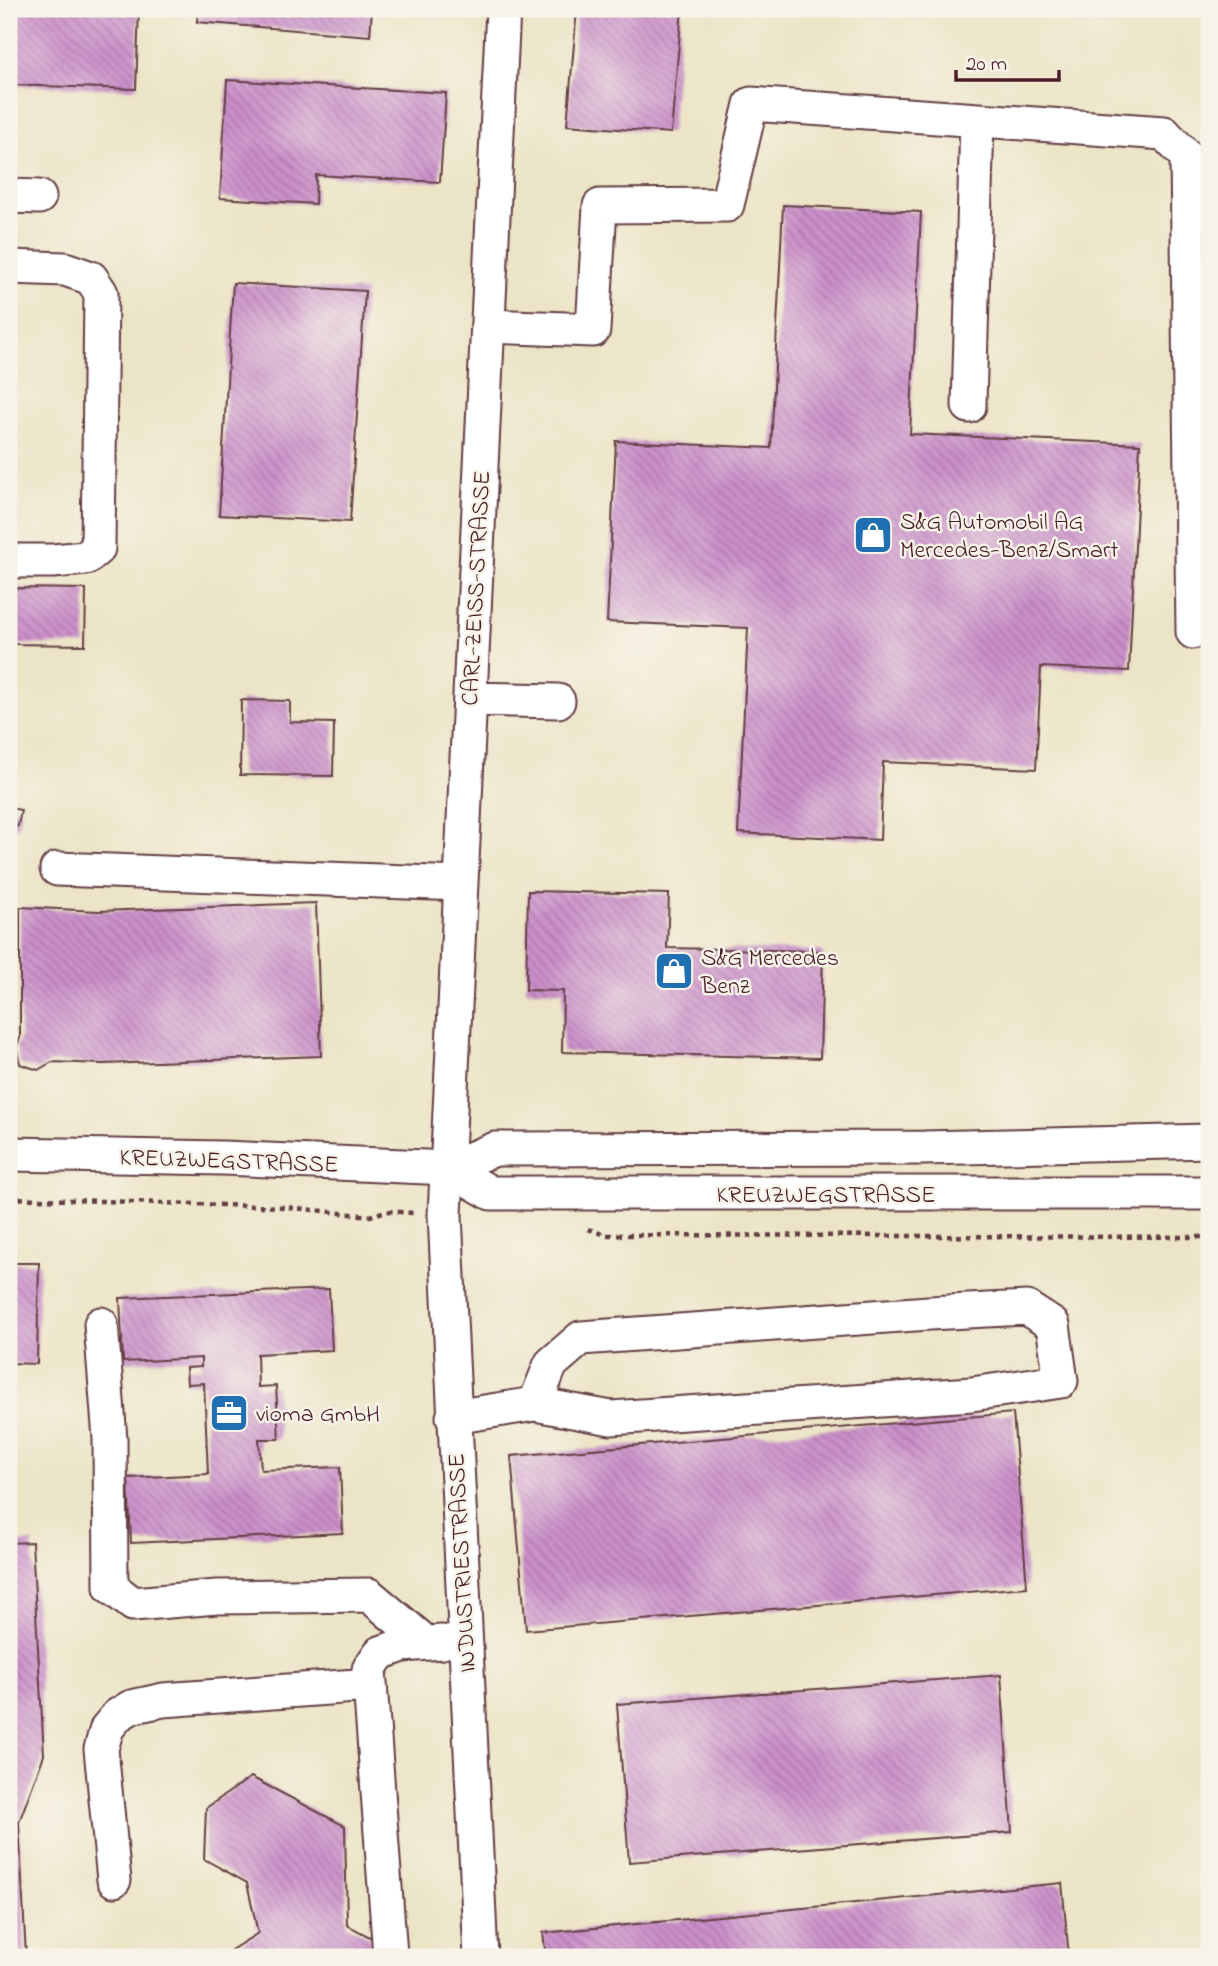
<svg xmlns="http://www.w3.org/2000/svg" width="1218" height="1966" font-family="'Indie Flower',sans-serif">
<defs>
<pattern id="building-back-hatch" width="6" height="6" patternUnits="userSpaceOnUse" patternTransform="scale(1.75)"><rect width="6" height="6" fill="#cb90ca"/><path d="M-1 5l2 2M0 0l6 6M5-1l2 2" fill="none" stroke="#a775a4"/></pattern>
</defs>
<rect width="100%" height="100%" fill="#f7f3e8"/>
<filter id="ink" filterUnits="userSpaceOnUse"><feTurbulence type="fractalNoise" baseFrequency=".0143" numOctaves="2"/><feDisplacementMap in="SourceGraphic" scale="14" xChannelSelector="R" yChannelSelector="G"/><feConvolveMatrix kernelMatrix="1 2 1 2 8 2 1 2 1" color-interpolation-filters="sRGB"/></filter>
<filter id="wash" filterUnits="userSpaceOnUse"><feTurbulence type="fractalNoise" baseFrequency=".00686" numOctaves="4" result="noise"/><feDisplacementMap in="SourceGraphic" scale="28" xChannelSelector="R" yChannelSelector="G"/><feGaussianBlur stdDeviation="1.57" result="paint"/><feColorMatrix in="noise" values="0 0 0 0 0 0 0 0 0 0 0 0 0 0 0 0 0 1.4 0 .05"/><feComposite in="paint" operator="in"/></filter>
<g filter="url(#wash)">
<rect width="100%" height="100%" fill="#ece4c6"/>
<g id="blocks">
<path fill="url(#building-back-hatch)" d="M 9,9 L 139,9 L 136,89 L 9,85 Z
M 198,9 L 372,9 L 370,36 L 197,22 Z
M 577,9 L 682,9 L 671,133 L 567,125 Z
M 227,80 L 446,93 L 440,182 L 316,175 L 315,204 L 220,198 Z
M 783,205 L 921,212 L 910,434 L 1140,444 L 1129,671 L 1041,667 L 1036,769 L 883,762 L 880,840 L 738,833 L 748,628 L 607,622 L 616,441 L 771,448 Z
M 233,283 L 365,291 L 350,522 L 219,515 Z
M 9,588 L 86,589 L 85,645 L 9,644 Z
M 241,700 L 290,701 L 290,722 L 334,723 L 333,776 L 240,775 Z
M 9,808 L 21,810 L 18,826 L 9,832 Z
M 528,891 L 669,894 L 667,948 L 823,951 L 820,1058 L 562,1052 L 563,991 L 526,990 Z
M 316,903 L 321,1056 L 103,1064 L 52,1062 L 38,1070 L 20,1064 L 16,1047 L 20,1038 L 20,907 L 98,911 Z
M 9,1263 L 39,1263 L 37,1364 L 9,1363 Z
M 329,1289 L 332,1350 L 257,1354 L 258,1387 L 276,1386 L 279,1439 L 259,1439 L 261,1470 L 340,1467 L 343,1533 L 131,1543 L 128,1478 L 208,1474 L 204,1383 L 187,1384 L 186,1368 L 201,1367 L 201,1358 L 123,1362 L 120,1298 Z
M 1013,1413 L 1027,1587 L 526,1630 L 511,1456 Z
M 32,1542 L 44,1755 L 19,1822 L 26,1957 L 9,1957 L 9,1543 Z
M 1001,1675 L 1012,1832 L 629,1862 L 617,1704 Z
M 251,1777 L 345,1826 L 347,1925 L 372,1938 L 373,1957 L 220,1957 L 258,1933 L 247,1883 L 204,1859 L 206,1808 Z
M 1062,1883 L 1069,1957 L 546,1957 L 543,1933 Z"/>
</g>
</g>
<g filter="url(#ink)">
<use href="#blocks" fill-opacity="0" stroke="#623d42" stroke-width="2"/>
<g fill="none" stroke-linecap="round" stroke-linejoin="round">
<g stroke="#623d42" stroke-width="37">
<path id="minor" d="M 9,196 L 39,197
M 9,267 L 65,269 L 91,278 L 101,293 L 98,548 L 86,558 L 53,561 L 9,561
M 488,326 L 593,330 L 600,206 L 727,205 L 751,104 L 1164,133 L 1187,157 L 1193,632
M 969,406 L 977,120
M 470,699 L 558,701
M 57,869 L 461,884
M 9,1154 L 223,1158 L 448,1168 L 495,1149 L 924,1148 L 1209,1141
M 448,1168 L 491,1193 L 1209,1193
M 101,1324 L 110,1439 L 111,1587 L 133,1604 L 217,1597 L 369,1595 L 426,1643
M 453,1417 L 535,1404 L 551,1364 L 581,1338 L 929,1313 L 1027,1308 L 1053,1325 L 1061,1381 L 972,1394 L 611,1418 L 535,1404
M 114,1880 L 101,1749 L 107,1728 L 118,1715 L 131,1707 L 163,1700 L 370,1685
M 390,1955 L 369,1669 L 380,1653 L 403,1645 L 442,1642
M 481,1957 L 445,1215 L 503,9"/>
</g>
<path stroke="#623d42" stroke-width="4.5" stroke-dasharray="5 5" stroke-linecap="butt" d="M 9,1198 L 285,1207 L 370,1216 L 386,1211 L 413,1213
M 588,1229 L 605,1235 L 1209,1237"/>
<use href="#minor" stroke="#fff" stroke-width="33"/>
</g>
</g>
<defs>
<g id="shop-square" transform="scale(2.0125)"><rect x="-9" y="-9" width="18" height="18" rx="4" fill="#1f6fb2" stroke="#f7f3e8"/><path d="M-5-2.5h2.3a2.7 3.5 0 0 1 5.4 0H5L5.5 6h-11ZM-1.5-2.5h3a1.5 2.3 0 0 0-3 0Z" fill="#fff"/></g>
<g id="office-square" transform="scale(2.0125)"><rect x="-9" y="-9" width="18" height="18" rx="4" fill="#1f6fb2" stroke="#f7f3e8"/><path d="M-6-3h4V-5.5h4V-3h4V5H-6ZM-1-4.5V-3h2v-1.5ZM-6 0V1H6V0Z" fill="#fff"/></g>
</defs>
<g fill-rule="evenodd">
<use href="#shop-square" x="873" y="535"/>
<use href="#shop-square" x="674" y="971"/>
<use href="#office-square" x="229" y="1413"/>
</g>
<g text-anchor="middle" stroke-width="5" stroke-linejoin="round" paint-order="stroke">
<g font-size="24" fill="#4a1f2b" stroke="#f7f3e8" text-anchor="start">
<text x="900" y="529">S&amp;G Automobil AG<tspan x="900" dy="28">Mercedes-Benz/Smart</tspan></text>
<text x="701" y="965">S&amp;G Mercedes<tspan x="701" dy="28">Benz</tspan></text>
<text x="256" y="1421">vioma GmbH</text>
</g>
<g font-size="24" fill="#4a1f2b" stroke="#f7f3e8">
<text transform="translate(475 588) rotate(-87)" y="8">CARL-ZEISS-STRASSE</text>
<text transform="translate(229 1160) rotate(2)" y="8">KREUZWEGSTRASSE</text>
<text x="826" y="1202">KREUZWEGSTRASSE</text>
<text transform="translate(461 1563) rotate(-93)" y="8">INDUSTRIESTRASSE</text>
</g>
</g>
<rect width="1218" height="1966" fill="none" stroke="#f7f3e8" stroke-width="35"/>
<path d="M956 70v10h103v-10" fill="none" stroke="#4a1f2b" stroke-width="3.5"/>
<text x="966" y="70" font-size="21" fill="#4a1f2b" stroke="#f7f3e8" stroke-width="5" paint-order="stroke">20 m</text>
</svg>
